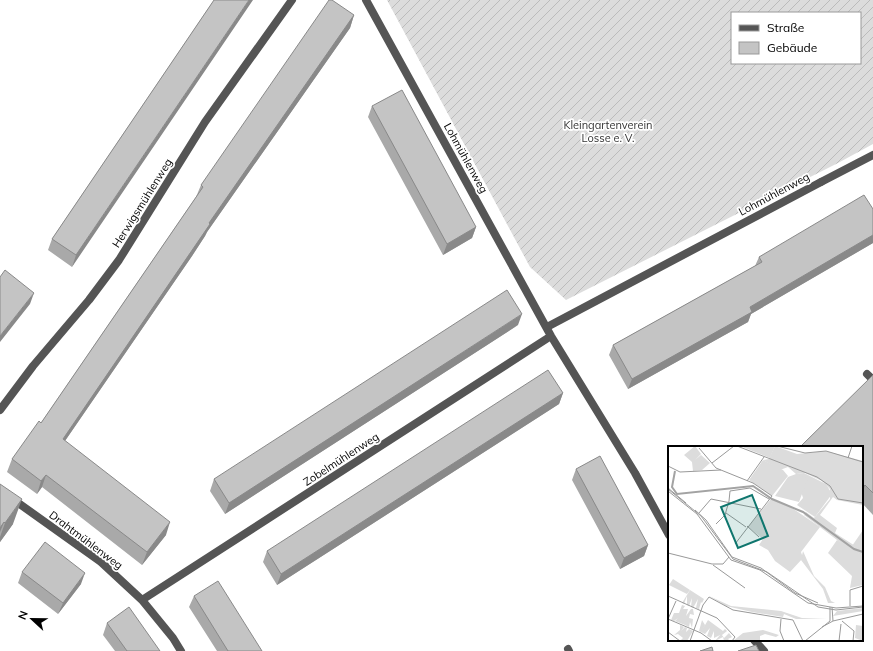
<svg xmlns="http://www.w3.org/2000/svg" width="873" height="651" font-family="Mulish,sans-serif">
<defs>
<pattern id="garden-furrows" width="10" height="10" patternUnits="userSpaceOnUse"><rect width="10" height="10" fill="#dcdcdc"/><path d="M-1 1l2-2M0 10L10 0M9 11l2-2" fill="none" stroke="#bbb"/></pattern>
</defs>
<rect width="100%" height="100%" fill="#fff"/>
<path fill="url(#garden-furrows)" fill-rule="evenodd" d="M 387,0 L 873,0 L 873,144 L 838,163 L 566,300 L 530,267 ZM 732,13 L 860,13 L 860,63 L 732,63 Z"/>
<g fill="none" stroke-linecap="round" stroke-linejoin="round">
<path stroke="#555" stroke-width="8" d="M 821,182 L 873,155
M 867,374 L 873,380
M 568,649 L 569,651"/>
<path stroke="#555" stroke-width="8" d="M 366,0 L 551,336 L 635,473 L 669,535
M 547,327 L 821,182
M 0,410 L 33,366 L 89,300 L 119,260 L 205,122 L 292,0
M 0,490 L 101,562 L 142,600 L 173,638 L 181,651
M 142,600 L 551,336
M 754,640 L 764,651"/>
</g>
<path fill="#a9a9a9" d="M 214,0 L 72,267 L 48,250 L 52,239 Z
M 354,15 L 350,28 L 207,232 L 205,236 L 192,256 L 65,441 L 166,535 L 142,565 L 42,487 L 37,494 L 7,472 L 12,459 L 41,423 L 196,197 L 201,185 Z
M 372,106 L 476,227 L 472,238 L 443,255 L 368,117 Z
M 873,209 L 873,243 L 751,314 L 748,322 L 628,389 L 609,355 L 613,345 L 755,266 L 759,257 Z
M 518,325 L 225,514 L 210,491 L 214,479 Z
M 873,375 L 873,515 L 862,503 L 862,447 Z
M 563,393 L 559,404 L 277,585 L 263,562 L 267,551 Z
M 576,469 L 648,545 L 644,556 L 620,569 L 572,480 Z
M 0,484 L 13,524 L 0,542 Z
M 22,572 L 81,584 L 58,614 L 18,583 Z
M 194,596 L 262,651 L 217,651 L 189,607 Z
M 107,623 L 160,651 L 115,651 L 103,635 Z"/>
<path fill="#898989" d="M 249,0 L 253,0 L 72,267 L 76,255 Z
M 354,15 L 350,28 L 207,232 L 205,236 L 192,256 L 58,451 L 63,439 L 209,223 Z
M 476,227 L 472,238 L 443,255 L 447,244 Z
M 873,235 L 873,243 L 751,314 L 748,322 L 628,389 L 632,379 L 750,307 Z
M 34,293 L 30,304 L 0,342 L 0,336 Z
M 522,314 L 518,325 L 225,514 L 229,503 Z
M 563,393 L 559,404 L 277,585 L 281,574 Z
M 46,475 L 42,487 L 37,494 L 41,481 Z
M 865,485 L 862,494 L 862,488 Z
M 22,499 L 13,524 L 0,542 L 0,537 L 5,523 Z
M 4,522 L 0,532 L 0,528 Z
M 170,522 L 166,535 L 142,565 L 147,552 Z
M 648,545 L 644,556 L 620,569 L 624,558 Z
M 85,573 L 81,584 L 58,614 L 63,603 Z"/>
<path fill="#c4c4c4" stroke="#898989" d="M 214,0 L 249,0 L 76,255 L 52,239 Z
M 329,0 L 332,0 L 354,15 L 209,223 L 210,224 L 197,243 L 63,439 L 170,522 L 147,552 L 46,475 L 41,481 L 12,459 L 39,421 L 41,423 L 203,187 L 201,185 Z
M 402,90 L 476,227 L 447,244 L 372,106 Z
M 864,195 L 873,209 L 873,235 L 750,307 L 752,312 L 632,379 L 613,345 L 762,262 L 759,257 Z
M 5,270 L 34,293 L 0,336 L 0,277 Z
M 507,290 L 522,314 L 229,503 L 214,479 Z
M 548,370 L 563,393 L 281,574 L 267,551 Z
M 873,375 L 873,493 L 865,485 L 862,488 L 862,447 L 800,447 Z
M 600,456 L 648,545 L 624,558 L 576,469 Z
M 0,484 L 22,499 L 5,523 L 4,522 L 0,528 Z
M 45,542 L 85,573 L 63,603 L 22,572 Z
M 218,581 L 262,651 L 228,651 L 194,596 Z
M 129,607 L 160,651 L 127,651 L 107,623 Z
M 756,645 L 759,651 L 738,651 Z
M 712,647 L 713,651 L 700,651 Z"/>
<g text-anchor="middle" stroke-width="3.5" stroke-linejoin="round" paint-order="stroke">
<g font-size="11" fill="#333" stroke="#fff">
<text x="608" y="129">Kleingartenverein<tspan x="608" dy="13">Losse e. V.</tspan></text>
</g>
<g font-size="11" fill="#000" stroke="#fff">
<text transform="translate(466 158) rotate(61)" y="4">Lohmühlenweg</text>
<text transform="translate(774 194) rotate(-28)" y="4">Lohmühlenweg</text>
<text transform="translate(142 203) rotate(-58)" y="4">Herwigsmühlenweg</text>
<text transform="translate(341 459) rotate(-33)" y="4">Zobelmühlenweg</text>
<text transform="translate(86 540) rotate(37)" y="4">Drahtmühlenweg</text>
</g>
</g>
<g transform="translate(668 446)">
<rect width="195" height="195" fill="#fff"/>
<path d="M 27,0 L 33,8 L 27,14 L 33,9 L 42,17 L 34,24 L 25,25 L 24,16 L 16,9 ZM 136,27 L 158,38 L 164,48 L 147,71 L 129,59 L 135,52 L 128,28 ZM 195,84 L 195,105 L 184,100 ZM 22,144 L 36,153 L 34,157 L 33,156 L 31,163 L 28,162 L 30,153 L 25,162 L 23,161 L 24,152 L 21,160 L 19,159 L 19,150 L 16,158 L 14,157 ZM 14,159 L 17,160 L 15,163 L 20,163 L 18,170 L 23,163 L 25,163 L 26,169 L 22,168 L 21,172 L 25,173 L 24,182 L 22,176 L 21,181 L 17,179 L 20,173 L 17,179 L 7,175 L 10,172 L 6,175 L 3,174 L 6,167 L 11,167 ZM 34,174 L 37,179 L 33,186 L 40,174 L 55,185 L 57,183 L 59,185 L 54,189 L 56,192 L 61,187 L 64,191 L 60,193 L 62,195 L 56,195 L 55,191 L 47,195 L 52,189 L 46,192 L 46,185 L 43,192 L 39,190 L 42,182 L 37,188 L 31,185 ZM 12,179 L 16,181 L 13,185 L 17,181 L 19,182 L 18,186 L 21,183 L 25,185 L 19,195 L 13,194 L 15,192 L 10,188 L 6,189 L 12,184 Z" fill="#dcdcdc"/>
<path d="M 107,0 L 129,8 L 158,5 L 195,15 L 195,59 L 169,54 L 165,51 L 152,69 L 169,82 L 167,87 L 195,105 L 195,110 L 181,103 L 136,69 L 138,66 L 146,72 L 162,53 L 162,43 L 154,35 L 137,27 L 128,28 L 120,21 L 112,24 L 95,14 L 101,13 ZM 135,105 L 146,130 L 157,141 L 163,155 L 167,157 L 160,157 L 155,143 L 133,114 ZM 41,150 L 63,160 L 113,165 L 134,172 L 159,173 L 128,173 L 116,168 L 115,171 L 84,166 L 58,160 ZM 195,162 L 195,165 L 165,170 L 169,165 Z" fill="#dcdcdc"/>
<path d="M 72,0 L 107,0 L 102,12 Z" fill="#dcdcdc"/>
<path d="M 169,94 L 195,110 L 195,139 L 182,142 L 184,130 L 160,107 ZM 188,179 L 195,180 L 195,195 L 187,192 ZM 95,184 L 111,189 L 108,191 L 97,188 L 92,190 L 92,195 L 65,195 L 75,187 Z" fill="#dcdcdc"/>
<path d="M 103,53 L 124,62 L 152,81 L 133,106 L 135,112 L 122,126 L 107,115 L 100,104 L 91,99 L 95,93 L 80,81 ZM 5,133 L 22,144 L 19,148 L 1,139 Z" fill="#dcdcdc"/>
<path d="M 95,14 L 115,24 L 120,30 L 104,50 L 81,34 ZM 128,28 L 140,32 L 131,56 L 107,50 L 120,31 Z" fill="#dcdcdc"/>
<path fill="none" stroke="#a3a3a3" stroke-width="2" d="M 7,25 L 4,41 L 9,48 L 85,40 L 104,53 L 135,66 L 186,103 L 195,106"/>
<path fill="none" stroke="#999" stroke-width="1" d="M 69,0 L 149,31 L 162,40 L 170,53 L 195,57M 109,0 L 137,7 L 158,5 L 195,16M 31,2 L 48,22 L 85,37 L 104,50 L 67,98M 180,12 L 184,0M 44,17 L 66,0M 0,20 L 12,26 L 53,24M 79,35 L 96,11M 0,42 L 18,57M 0,43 L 33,70 L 65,113 L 99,126 L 150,161 L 168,164 L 195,161M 0,45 L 29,68 L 63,114 L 92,124 L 140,157 L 168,162 L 195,160M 61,55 L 62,45 L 82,42 L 101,53M 27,64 L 38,74 L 64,111 L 93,122 L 127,147 L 150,157M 31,67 L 43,53 L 93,63M 58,67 L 78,81M 48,78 L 57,69 L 61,55M 79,80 L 91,91M 0,107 L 44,118 L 55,118 L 61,111M 45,119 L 77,142M 0,150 L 49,172 L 67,191 L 64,195M 182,160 L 182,144 L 195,140M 164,161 L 165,175M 0,173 L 33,187 L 44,195M 0,173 L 8,155M 113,173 L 112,185 L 116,195M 162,175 L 162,161M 165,175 L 195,168M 174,175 L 186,185 L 185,195M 154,181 L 165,175M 0,186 L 12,195M 22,195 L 35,159 L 41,151 L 65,164 L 125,174 L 135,195M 137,195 L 162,175M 171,195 L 173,178"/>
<path fill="#0f766e" fill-opacity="0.15" stroke="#0f766e" stroke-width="2" d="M 84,49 L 100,90 L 70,102 L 53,61 Z"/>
<rect width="195" height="195" fill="none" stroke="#000" stroke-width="2"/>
</g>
<rect x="731" y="12" width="130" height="52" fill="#ffffff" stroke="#999999"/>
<rect x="739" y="25" width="20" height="6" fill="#555555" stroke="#999999"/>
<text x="767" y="32" font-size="12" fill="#000000">Straße</text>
<rect x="739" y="42" width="20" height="12" fill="#c4c4c4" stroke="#999999"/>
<text x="767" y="52" font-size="12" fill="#000000">Gebäude</text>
<g transform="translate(32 619) rotate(292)" stroke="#ffffff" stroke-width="3" paint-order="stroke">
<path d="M0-3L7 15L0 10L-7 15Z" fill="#000000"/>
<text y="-6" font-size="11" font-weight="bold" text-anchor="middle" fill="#000000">N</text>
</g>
</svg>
